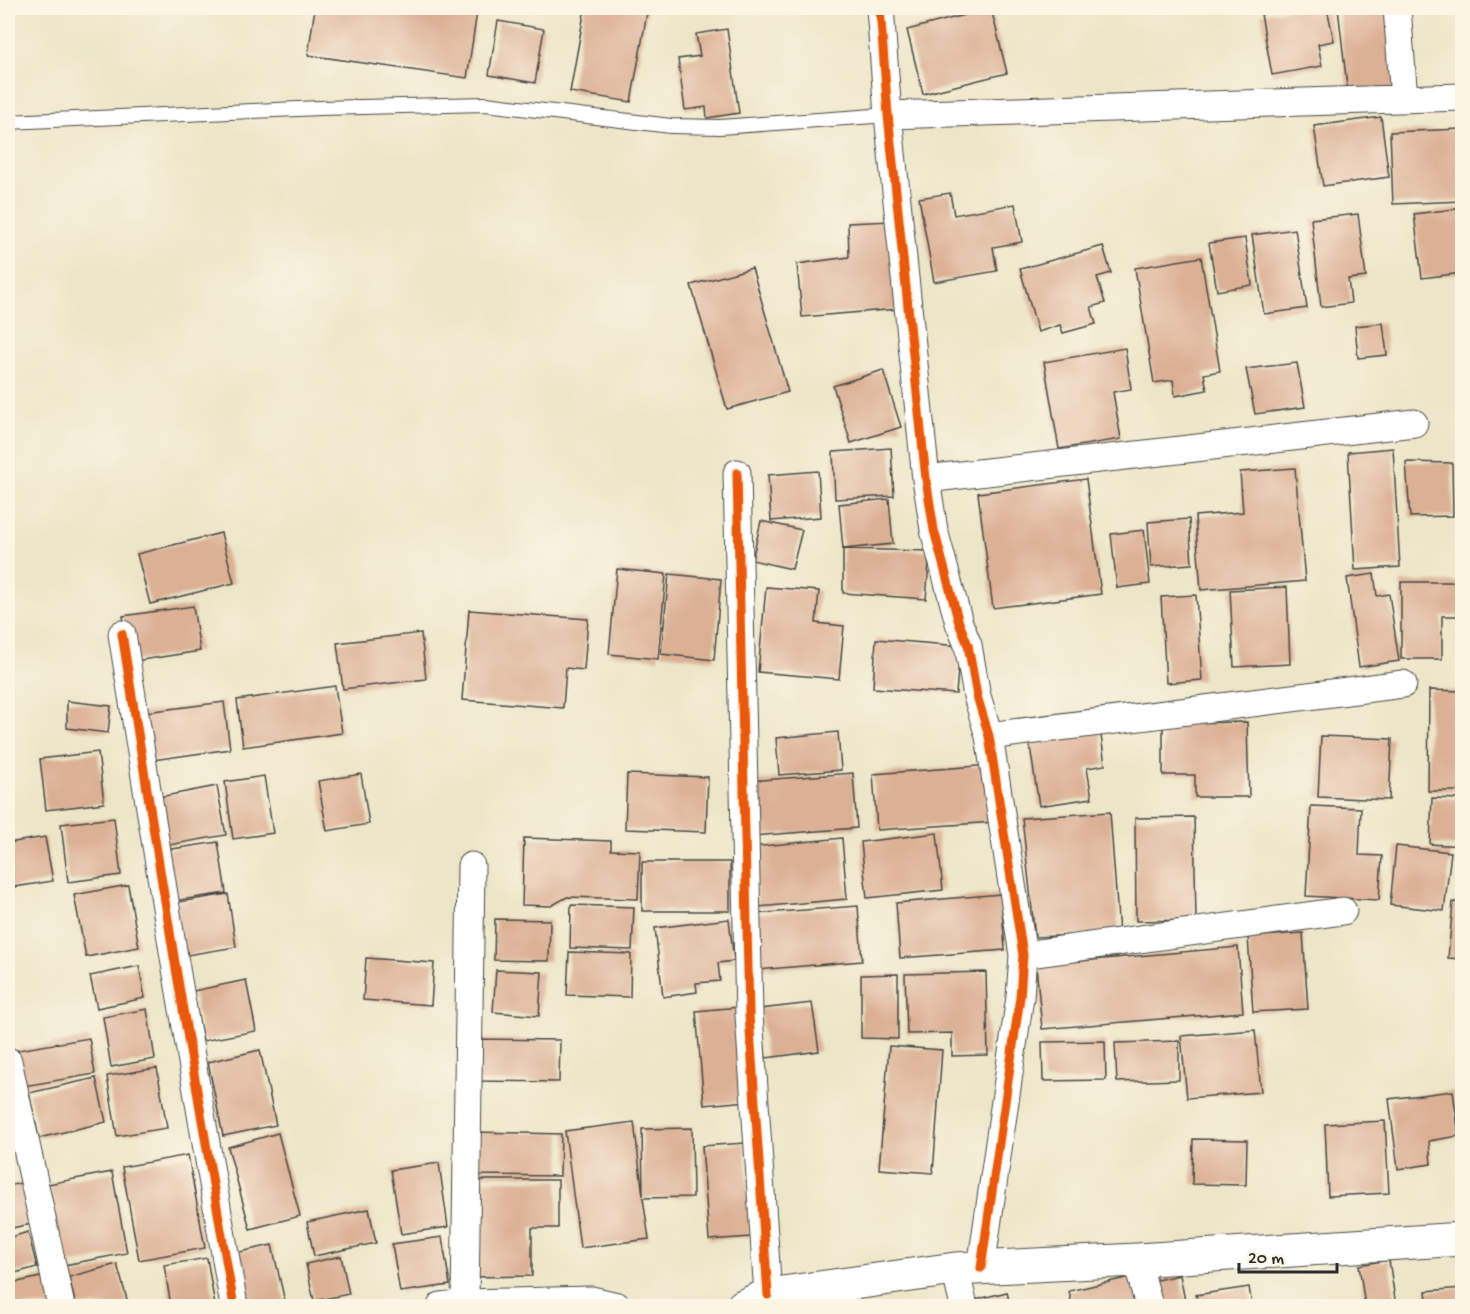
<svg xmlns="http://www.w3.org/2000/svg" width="1470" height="1314" font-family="'Gochi Hand',sans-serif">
<rect width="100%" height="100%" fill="#fcf5e5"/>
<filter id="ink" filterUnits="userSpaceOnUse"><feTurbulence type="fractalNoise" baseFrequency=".0167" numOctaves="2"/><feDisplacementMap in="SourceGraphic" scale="12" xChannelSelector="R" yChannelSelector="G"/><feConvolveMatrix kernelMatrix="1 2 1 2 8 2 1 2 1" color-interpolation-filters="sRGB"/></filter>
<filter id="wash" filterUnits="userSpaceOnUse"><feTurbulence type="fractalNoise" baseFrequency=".008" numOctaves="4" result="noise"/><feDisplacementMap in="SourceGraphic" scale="24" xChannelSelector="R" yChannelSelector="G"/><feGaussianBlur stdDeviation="1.35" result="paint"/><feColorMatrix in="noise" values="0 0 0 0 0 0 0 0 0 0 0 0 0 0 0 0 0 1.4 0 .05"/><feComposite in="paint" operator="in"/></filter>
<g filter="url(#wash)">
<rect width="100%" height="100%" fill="#ece5c7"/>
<g id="blocks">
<path fill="#dbb094" d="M 315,8 L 444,8 L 477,12 L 467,78 L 308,55 Z
M 585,8 L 648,8 L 631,102 L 570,92 Z
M 991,8 L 1007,73 L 923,94 L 907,30 Z
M 1295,8 L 1327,8 L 1334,41 L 1318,44 L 1322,66 L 1272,75 L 1261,14 Z
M 1338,8 L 1387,8 L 1396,89 L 1348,95 Z
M 498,21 L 544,29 L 535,83 L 489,75 Z
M 727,29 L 739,113 L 707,118 L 706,107 L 685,110 L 678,59 L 700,56 L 696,34 Z
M 1381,117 L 1389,177 L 1323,186 L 1314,126 Z
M 1462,129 L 1462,201 L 1393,204 L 1390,132 Z
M 950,193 L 954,215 L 1015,204 L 1022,242 L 993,247 L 997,271 L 934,282 L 919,198 Z
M 1462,208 L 1462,273 L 1422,278 L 1414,214 Z
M 1358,214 L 1366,277 L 1348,279 L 1351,303 L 1321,307 L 1311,219 Z
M 892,221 L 899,309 L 802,317 L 797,264 L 849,257 L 848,223 Z
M 1295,229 L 1307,308 L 1264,314 L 1252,235 Z
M 1245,238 L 1252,285 L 1217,291 L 1209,243 Z
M 1103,246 L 1111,273 L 1097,277 L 1105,303 L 1091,307 L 1096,324 L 1063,333 L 1060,325 L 1038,332 L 1020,269 Z
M 1201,257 L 1220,371 L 1204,374 L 1207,390 L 1175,396 L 1173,380 L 1154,383 L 1135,268 Z
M 752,268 L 788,392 L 727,409 L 691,285 Z
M 1383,323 L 1387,355 L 1358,358 L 1355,326 Z
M 1125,348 L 1131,389 L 1113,392 L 1121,439 L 1059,449 L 1044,362 Z
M 1297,363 L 1305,407 L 1255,414 L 1246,369 Z
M 883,370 L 901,427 L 851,443 L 833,386 Z
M 891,448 L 894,496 L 835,499 L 833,452 Z
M 1393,448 L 1400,567 L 1355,570 L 1348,452 Z
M 1406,462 L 1452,463 L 1453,516 L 1410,517 Z
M 1295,468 L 1305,581 L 1201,590 L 1195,516 L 1243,512 L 1240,472 Z
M 818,471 L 821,517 L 771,521 L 768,475 Z
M 1086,479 L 1101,594 L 993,608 L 978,493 Z
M 889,499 L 893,544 L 843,549 L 930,551 L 926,599 L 843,593 L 843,549 L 839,504 Z
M 1189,519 L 1192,564 L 1151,567 L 1148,522 Z
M 761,521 L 802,530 L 792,569 L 752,560 Z
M 1144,530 L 1150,584 L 1117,588 L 1111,534 Z
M 221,533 L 234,583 L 150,604 L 137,554 Z
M 617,569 L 666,574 L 658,659 L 609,654 Z
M 669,574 L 721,579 L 714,660 L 661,654 Z
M 1374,574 L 1377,596 L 1389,594 L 1399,661 L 1359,667 L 1347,578 Z
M 1401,582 L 1462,582 L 1462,616 L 1442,616 L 1442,659 L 1401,659 Z
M 766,587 L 819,591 L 816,623 L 844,626 L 839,679 L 758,672 Z
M 1287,587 L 1290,664 L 1234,667 L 1230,590 Z
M 1196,595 L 1202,680 L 1166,683 L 1161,597 Z
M 193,606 L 200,651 L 129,662 L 123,616 Z
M 469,610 L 588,619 L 584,670 L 566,668 L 563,708 L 462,700 Z
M 421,633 L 426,679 L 343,689 L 337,643 Z
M 876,639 L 960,646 L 956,694 L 873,688 Z
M 335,686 L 342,733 L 243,747 L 237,700 Z
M 1429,690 L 1462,691 L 1462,791 L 1428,791 Z
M 67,701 L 111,706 L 108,733 L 67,728 Z
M 224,702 L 230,749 L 146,761 L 138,713 Z
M 1247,722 L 1249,797 L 1195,797 L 1195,775 L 1163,775 L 1163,723 Z
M 1100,728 L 1105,765 L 1087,768 L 1092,798 L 1039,806 L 1029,739 Z
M 838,732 L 841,770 L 779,775 L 776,738 Z
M 1321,736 L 1392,739 L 1389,800 L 1318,797 Z
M 98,752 L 104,803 L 46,810 L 40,759 Z
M 991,765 L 995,822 L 877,830 L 873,774 Z
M 853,773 L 857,828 L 752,836 L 748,781 Z
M 361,774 L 369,824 L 327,831 L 318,781 Z
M 627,774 L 708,777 L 706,832 L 625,829 Z
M 264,776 L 273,833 L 233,839 L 225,782 Z
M 217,786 L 226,835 L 158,847 L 149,799 Z
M 1432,798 L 1462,799 L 1462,846 L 1430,844 Z
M 1311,806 L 1361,808 L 1359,855 L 1382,856 L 1379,900 L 1306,896 Z
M 1110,812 L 1119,933 L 1035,937 L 1022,818 Z
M 1194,817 L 1196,920 L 1136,921 L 1135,818 Z
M 114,818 L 121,875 L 68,882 L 61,824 Z
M 937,833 L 943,890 L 867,898 L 861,842 Z
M 45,837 L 53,881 L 8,888 L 8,843 Z
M 524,838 L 611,841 L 611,850 L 640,851 L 638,899 L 567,897 L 551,906 L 522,905 Z
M 842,838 L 847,899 L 758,907 L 752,847 Z
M 218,842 L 226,893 L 167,902 L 159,851 Z
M 1396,846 L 1451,852 L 1444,911 L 1390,905 Z
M 642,862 L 730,862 L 730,911 L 642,911 Z
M 128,885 L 139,947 L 86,957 L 74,895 Z
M 228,894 L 236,947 L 175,957 L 167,904 Z
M 1001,894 L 1005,950 L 900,958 L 896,903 Z
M 1453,902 L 1462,903 L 1462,959 L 1448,958 Z
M 571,905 L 634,907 L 632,950 L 570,948 Z
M 858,906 L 862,961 L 757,970 L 753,914 Z
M 495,919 L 550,920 L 549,961 L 494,960 Z
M 729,919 L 734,961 L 718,963 L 720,981 L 696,983 L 697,992 L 663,997 L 655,928 Z
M 1303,933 L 1308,1009 L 1253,1012 L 1248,937 Z
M 1238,947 L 1243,1012 L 1042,1029 L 1036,965 Z
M 569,952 L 631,954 L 630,997 L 567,995 Z
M 366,958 L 434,963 L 431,1005 L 363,1000 Z
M 139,966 L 145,998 L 97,1008 L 90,976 Z
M 496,970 L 542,972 L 539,1016 L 493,1012 Z
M 986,972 L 988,1055 L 952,1056 L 952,1033 L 907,1034 L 905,974 Z
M 898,974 L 898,1039 L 861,1038 L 861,975 Z
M 246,980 L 256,1031 L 203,1041 L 193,991 Z
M 812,1003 L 819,1051 L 766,1058 L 760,1009 Z
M 739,1007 L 748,1101 L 704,1105 L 696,1011 Z
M 147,1009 L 155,1059 L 111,1067 L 103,1017 Z
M 1255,1030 L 1261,1092 L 1187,1098 L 1181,1036 Z
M 89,1038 L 95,1074 L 24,1086 L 18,1050 Z
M 473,1039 L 560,1040 L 559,1082 L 472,1081 Z
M 1105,1041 L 1106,1080 L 1043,1081 L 1042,1042 Z
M 1179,1041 L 1179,1080 L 1117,1082 L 1115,1043 Z
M 889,1046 L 942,1050 L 933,1173 L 879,1169 Z
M 260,1050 L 276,1125 L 223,1136 L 208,1062 Z
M 157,1068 L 167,1128 L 117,1136 L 107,1076 Z
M 96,1078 L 106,1122 L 39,1138 L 29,1093 Z
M 1453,1091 L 1459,1136 L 1429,1141 L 1431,1164 L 1398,1169 L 1389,1099 Z
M 1385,1121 L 1389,1193 L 1328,1196 L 1325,1124 Z
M 634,1122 L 643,1196 L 642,1129 L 692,1128 L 693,1197 L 643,1198 L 649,1239 L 580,1248 L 565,1131 Z
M 475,1132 L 561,1134 L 560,1176 L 473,1175 Z
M 278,1133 L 300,1216 L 250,1229 L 228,1147 Z
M 1193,1139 L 1247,1140 L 1246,1185 L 1192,1184 Z
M 745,1143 L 751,1237 L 709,1240 L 702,1146 Z
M 188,1155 L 205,1248 L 139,1260 L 122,1167 Z
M 439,1163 L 448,1227 L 401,1234 L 391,1170 Z
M 112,1172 L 127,1253 L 64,1265 L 48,1184 Z
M 473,1180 L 558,1180 L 558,1228 L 532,1228 L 532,1276 L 473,1277 Z
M 29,1181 L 39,1222 L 8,1229 L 8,1186 Z
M 369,1209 L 376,1243 L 314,1256 L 307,1222 Z
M 28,1232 L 37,1267 L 8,1275 L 8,1238 Z
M 442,1237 L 450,1285 L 400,1292 L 392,1244 Z
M 272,1245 L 286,1306 L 247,1306 L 235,1253 Z
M 341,1256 L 349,1294 L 314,1301 L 306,1264 Z
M 207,1258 L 215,1306 L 171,1306 L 164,1265 Z
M 1389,1260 L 1396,1306 L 1365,1306 L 1359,1265 Z
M 117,1264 L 128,1303 L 114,1306 L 76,1306 L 69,1277 Z
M 50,1275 L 57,1306 L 12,1306 L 8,1284 Z
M 1180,1275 L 1186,1306 L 1158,1306 L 1152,1281 Z
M 1135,1276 L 1142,1306 L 1072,1306 L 1069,1291 Z
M 1249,1287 L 1252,1306 L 1198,1306 L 1196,1295 Z
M 1462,1288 L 1462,1306 L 1428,1306 L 1426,1291 Z
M 1007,1292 L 1010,1306 L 971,1306 L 970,1301 Z
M 1063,1302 L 1064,1306 L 1044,1306 L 1044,1305 Z"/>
</g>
</g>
<g filter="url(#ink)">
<use href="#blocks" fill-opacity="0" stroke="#484742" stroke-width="1.5"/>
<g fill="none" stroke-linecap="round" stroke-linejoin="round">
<g stroke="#484742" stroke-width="16">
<path id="service" d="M 8,122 L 320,108 L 486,104 L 671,126 L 720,127 L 888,115"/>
</g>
<g stroke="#484742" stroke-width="29">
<path id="minor" d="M 880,8 L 888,115 L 926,479 L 934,530 L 959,623 L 968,645 L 977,696 L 989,736 L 1023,955 L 1020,997 L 981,1268
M 1397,8 L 1404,99
M 888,115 L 1462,97
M 737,473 L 749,1015 L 768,1295
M 926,479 L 1414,423
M 122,634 L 174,957 L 234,1306
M 989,736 L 1403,684
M 1023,955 L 1343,911
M 8,1061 L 61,1306
M 1137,1260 L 1149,1306
M 955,1269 L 964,1306
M 465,1303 L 471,866
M 441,1306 L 465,1303 L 591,1300 L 617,1306"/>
</g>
<g stroke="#484742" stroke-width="35">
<path id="secondary" d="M 743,1306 L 768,1295 L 955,1269 L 1137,1260 L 1462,1239"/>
</g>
<use href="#service" stroke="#fff" stroke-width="14"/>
<use href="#minor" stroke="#fff" stroke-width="27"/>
<use href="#secondary" stroke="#fff" stroke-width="33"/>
<g stroke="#fcf5e5" stroke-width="13">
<path id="cycleway" d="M 880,8 L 888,115 L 926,479 L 934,530 L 959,623 L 968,645 L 977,696 L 989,736 L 1023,955 L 1020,997 L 981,1268
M 737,473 L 749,1015 L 768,1295
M 122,634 L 174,957 L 234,1306"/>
</g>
<use href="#cycleway" stroke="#e8590c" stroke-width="9"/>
</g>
</g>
<rect width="1470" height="1314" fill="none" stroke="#fcf5e5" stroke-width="30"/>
<path d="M1239 1263v9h98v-9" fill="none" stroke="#2b2b2b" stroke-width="3"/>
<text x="1248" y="1263" font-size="18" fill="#2b2b2b" stroke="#fcf5e5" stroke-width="4.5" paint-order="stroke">20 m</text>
</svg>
